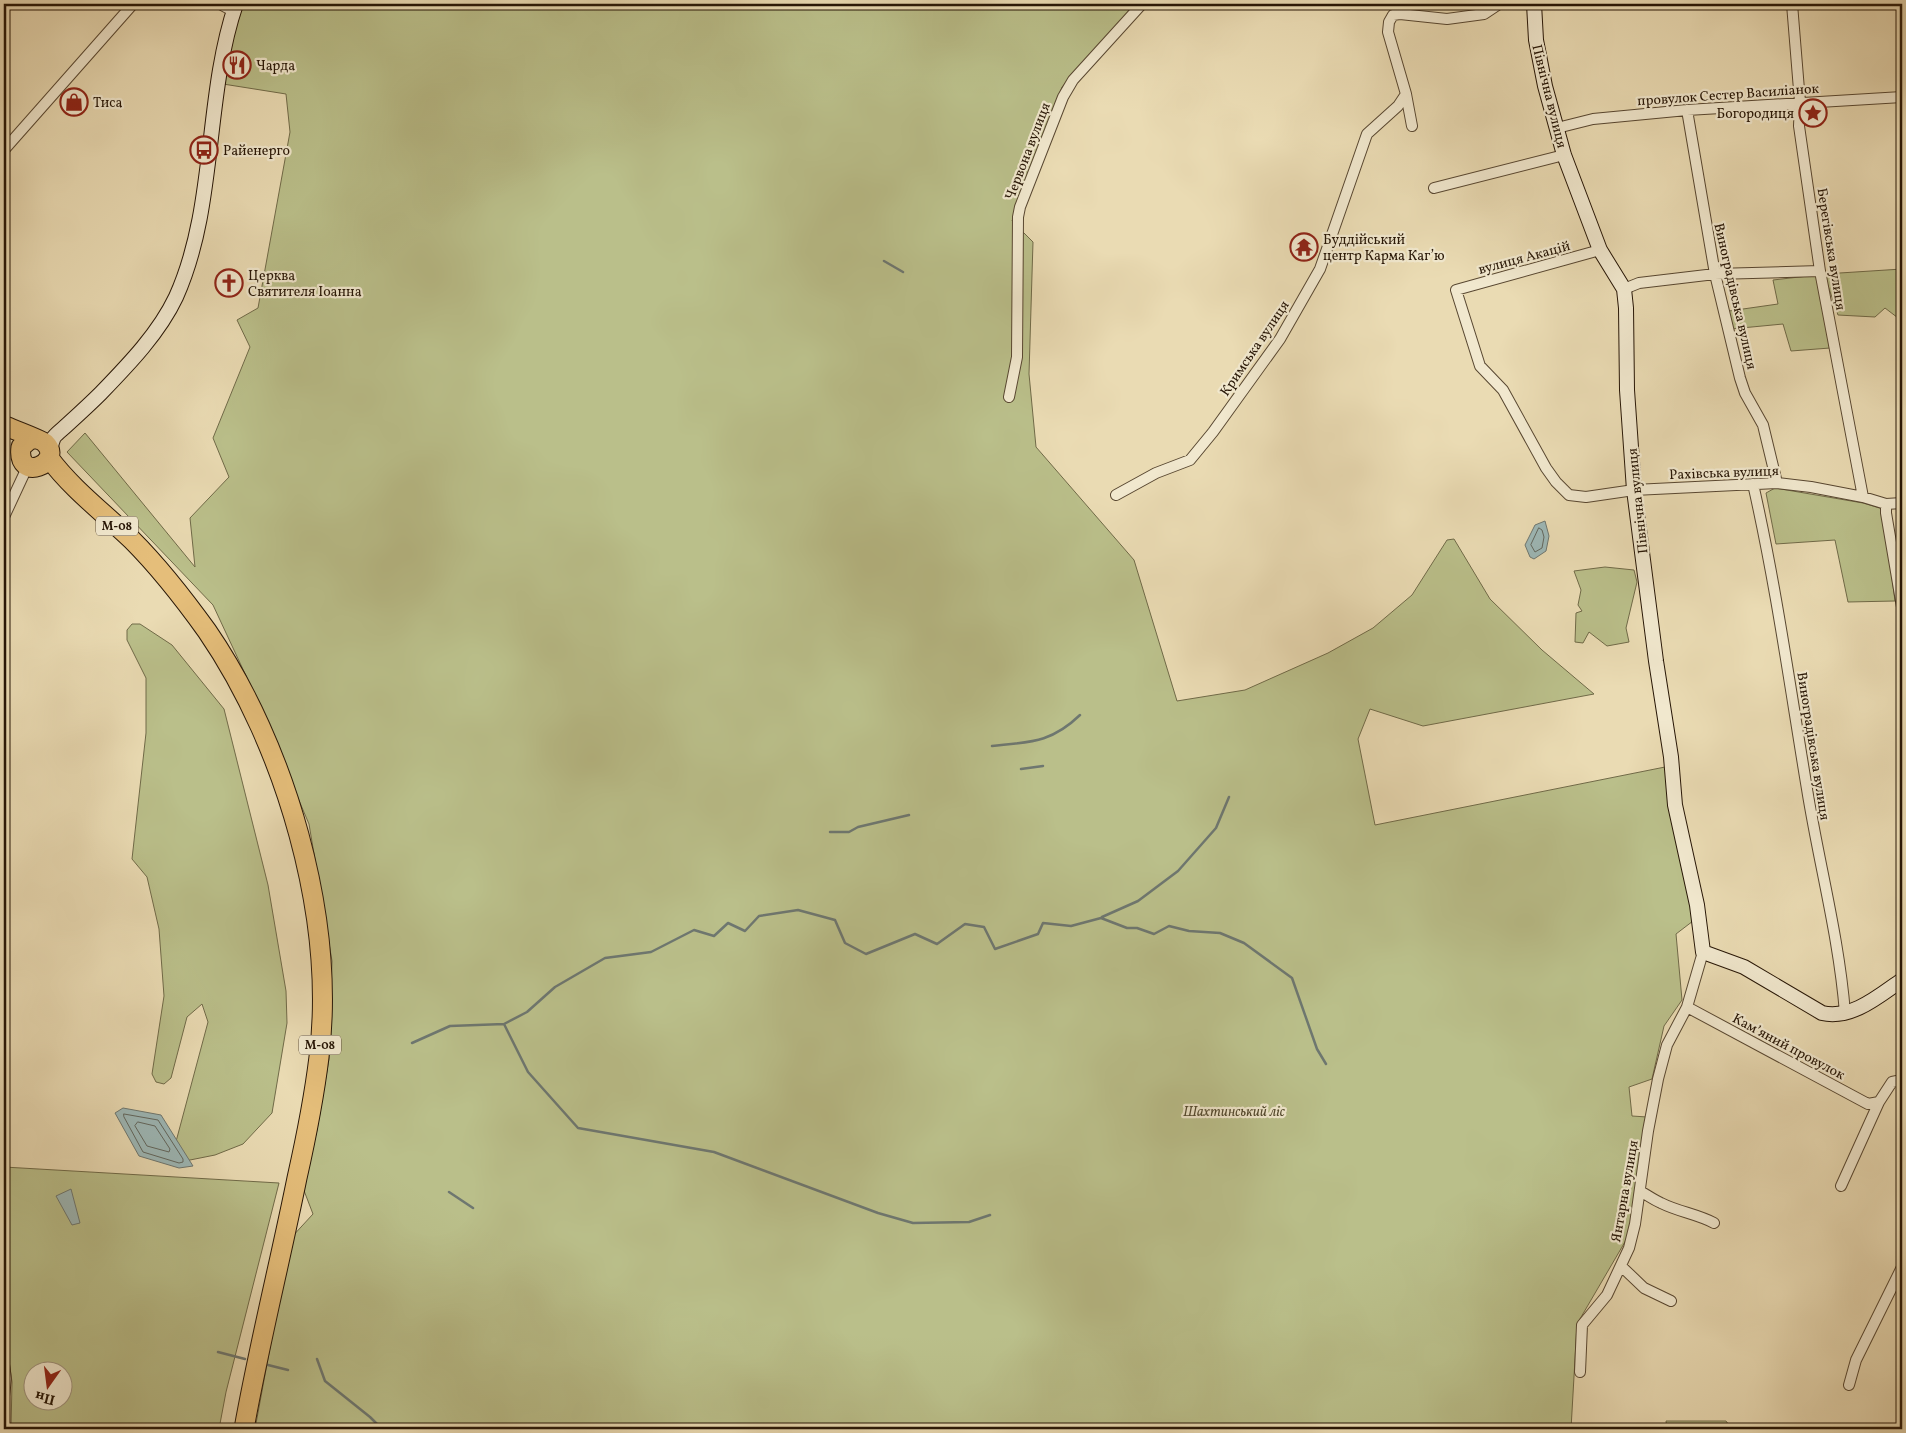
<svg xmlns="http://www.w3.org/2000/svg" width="1906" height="1433" font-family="Vollkorn,serif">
<rect width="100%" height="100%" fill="#eadbb3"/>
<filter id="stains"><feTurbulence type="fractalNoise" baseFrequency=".004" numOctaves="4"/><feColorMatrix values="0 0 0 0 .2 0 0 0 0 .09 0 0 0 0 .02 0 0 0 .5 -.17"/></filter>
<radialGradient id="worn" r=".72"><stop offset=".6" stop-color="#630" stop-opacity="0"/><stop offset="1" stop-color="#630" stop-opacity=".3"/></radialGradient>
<path fill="#babf8a" stroke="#706a48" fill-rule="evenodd" d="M 242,4 L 1135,4 L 1062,87 L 1012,221 L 1033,242 L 1029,374 L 1036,447 L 1134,560 L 1177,701 L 1245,690 L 1328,653 L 1373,628 L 1412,595 L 1447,540 L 1454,539 L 1490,599 L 1542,650 L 1594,694 L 1423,726 L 1370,709 L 1358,739 L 1375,825 L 1665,767 L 1693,921 L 1676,934 L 1682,1000 L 1664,1026 L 1652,1079 L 1629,1087 L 1632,1116 L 1647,1117 L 1629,1235 L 1577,1324 L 1571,1429 L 255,1429 L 290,1239 L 313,1214 L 303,1188 L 317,1130 L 329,1059 L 332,961 L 309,824 L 247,678 L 213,605 L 67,452 L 85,433 L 195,567 L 190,518 L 229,477 L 213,438 L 250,347 L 237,320 L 258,308 L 290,132 L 286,94 L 223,84 L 237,20 Z
M 1902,269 L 1902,321 L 1885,308 L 1875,317 L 1838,315 L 1824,274 Z
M 1817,275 L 1830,348 L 1791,351 L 1783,324 L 1731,329 L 1729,311 L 1778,304 L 1773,280 Z
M 1775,488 L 1863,503 L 1883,509 L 1895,601 L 1848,602 L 1835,540 L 1776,544 L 1766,493 Z
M 1605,567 L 1634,570 L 1637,582 L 1626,628 L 1629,642 L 1607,646 L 1589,632 L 1583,643 L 1575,642 L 1576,613 L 1582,611 L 1578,605 L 1581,590 L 1574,571 Z
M 132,624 L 140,624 L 172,645 L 224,709 L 268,885 L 286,991 L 287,1023 L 272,1113 L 243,1144 L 215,1155 L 170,1164 L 208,1022 L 202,1004 L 187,1017 L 171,1078 L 164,1084 L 156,1082 L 152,1074 L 164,996 L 159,929 L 147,877 L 132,859 L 146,733 L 146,678 L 127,640 L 127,630 Z
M 4,1167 L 279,1183 L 226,1392 L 219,1429 L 11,1429 L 12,1382 L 4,1324 ZM 32,1370 L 62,1370 L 62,1400 L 32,1400 Z
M 1666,1421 L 1726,1421 L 1732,1429 L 1667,1429 Z"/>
<path fill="#9db8b7" stroke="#6e7770" d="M 1545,521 L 1549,536 L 1546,551 L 1534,559 L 1530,557 L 1525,545 L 1535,525 Z
M 123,1108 L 161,1115 L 193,1166 L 179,1168 L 139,1156 L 115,1113 Z
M 71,1189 L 80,1223 L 72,1225 L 56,1196 Z"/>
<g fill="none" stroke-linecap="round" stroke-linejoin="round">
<path stroke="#62675e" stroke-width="1" d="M 1539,528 L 1542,530 L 1544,537 L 1542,548 L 1535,552 L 1531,545 Z
M 124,1114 L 158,1120 L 183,1159 L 183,1162 L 179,1163 L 143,1152 L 124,1117 Z
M 138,1122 L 155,1126 L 170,1149 L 169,1152 L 147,1146 L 135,1126 Z"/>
<path stroke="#6e7770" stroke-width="2.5" d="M 884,261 L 903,272
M 992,746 C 1030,742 1051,743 1080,715
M 1021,769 L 1043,766
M 830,832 L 849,832 L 858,827 L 909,815
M 1102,917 L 1138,901 L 1178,871 L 1216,828 L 1229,797
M 504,1024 L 528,1072 L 578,1128 L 714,1152 L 878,1213 L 913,1223 L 969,1222 L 990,1215
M 412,1043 L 450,1026 L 504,1024 L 527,1012 L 555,987 L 605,958 L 651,952 L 694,930 L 714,936 L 728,923 L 745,931 L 759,916 L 798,910 L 835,920 L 845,943 L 866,954 L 915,934 L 937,944 L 965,924 L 984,927 L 995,949 L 1038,934 L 1043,923 L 1071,926 L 1101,918 L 1127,928 L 1137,928 L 1154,934 L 1169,926 L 1189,931 L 1220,933 L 1244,943 L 1292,978 L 1317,1049 L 1326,1064
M 449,1192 L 473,1208
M 218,1352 L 245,1359
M 317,1359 L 325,1381 L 370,1417 L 382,1429
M 268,1365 L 288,1370"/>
<g stroke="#584731" stroke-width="12">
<path id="street" d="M 220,4 L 233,11
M 1792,4 L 1800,102 L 1799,126 L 1820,271 L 1863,497
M 1687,110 L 1715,274 L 1740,378 L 1745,393 L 1763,425 L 1777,483
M 1412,126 L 1406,94 L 1388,32 L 1389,22 L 1393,15 L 1400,14 L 1447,19 L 1484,14 L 1499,4
M 1557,128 L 1593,119 L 1687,110 L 1902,97
M 4,150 L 133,4
M 1434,188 L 1564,155
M 1600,250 L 1456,290 L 1480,366 L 1503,390 L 1546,468 L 1556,482 L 1569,495 L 1586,497 L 1634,490 L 1777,483 L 1811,487 L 1863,497 L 1886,504 L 1902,503
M 1624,289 L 1639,283 L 1715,274 L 1820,271
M 1009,397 L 1017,357 L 1018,217 L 1020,207 L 1063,97 L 1073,80 L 1142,4
M 1753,484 C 1776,585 1790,687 1807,789 C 1819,864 1839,937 1845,1013
M 1116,495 L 1156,473 L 1190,460 L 1213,432 L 1280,339 L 1320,269 L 1367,134 L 1398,106 L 1406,94
M 1886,504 L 1886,513 L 1902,607
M 4,517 L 24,474
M 1687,1007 L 1868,1104 L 1879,1102
M 1841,1186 L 1879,1102 L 1892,1082 L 1902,1080
M 1640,1191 C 1647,1195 1654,1200 1661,1203 C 1679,1212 1697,1214 1714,1223
M 1621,1266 L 1644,1288 L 1671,1301
M 4,1365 L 6,1379 L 4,1396
M 1580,1372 L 1582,1325 L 1607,1295 L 1629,1248 L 1635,1224 L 1648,1131 L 1658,1079 L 1667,1045 L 1687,1007 L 1703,952
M 1849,1385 L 1856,1360 L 1902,1267"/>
</g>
<g stroke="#271606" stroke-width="16">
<path id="secondary" d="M 1534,4 L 1536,40 L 1545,86 L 1564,155 L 1600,250 L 1624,289 L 1626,308 L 1627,390 L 1634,490 L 1656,661 L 1671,757 L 1675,805 L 1697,905 L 1703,952 L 1744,967 L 1822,1013 C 1852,1020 1880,995 1902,980
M 49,452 C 51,447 52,441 54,437 C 57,433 64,428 68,424 C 79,414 90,404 101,393 C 129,364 159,333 176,297 C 217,206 204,98 236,4"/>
</g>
<g stroke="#271606" stroke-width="21">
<path id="highway" d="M 5,426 C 12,429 42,440 45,443 C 65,463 16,484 21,447 L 29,440 L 34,439
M 49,458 C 72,489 104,513 132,540 C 160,568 184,599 207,631 C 286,746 336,918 319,1057 C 314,1098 306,1138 297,1178 C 280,1262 259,1345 244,1429"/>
</g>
<use href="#street" stroke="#f1e8ce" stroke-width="10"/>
<use href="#secondary" stroke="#f1e8ce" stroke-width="14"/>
<use href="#highway" stroke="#e5be7a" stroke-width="19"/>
</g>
<defs>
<g id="restaurant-ring" transform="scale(1.4375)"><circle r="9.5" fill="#f1e8ce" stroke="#8f2418" stroke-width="1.5"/><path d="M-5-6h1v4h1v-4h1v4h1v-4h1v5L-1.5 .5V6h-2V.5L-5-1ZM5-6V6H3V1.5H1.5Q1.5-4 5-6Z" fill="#8f2418"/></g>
<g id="shop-ring" transform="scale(1.4375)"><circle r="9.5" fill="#f1e8ce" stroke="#8f2418" stroke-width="1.5"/><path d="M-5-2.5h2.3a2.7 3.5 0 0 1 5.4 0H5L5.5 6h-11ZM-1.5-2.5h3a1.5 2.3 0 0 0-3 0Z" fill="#8f2418"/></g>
<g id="sight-ring" transform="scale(1.4375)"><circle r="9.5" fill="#f1e8ce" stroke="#8f2418" stroke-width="1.5"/><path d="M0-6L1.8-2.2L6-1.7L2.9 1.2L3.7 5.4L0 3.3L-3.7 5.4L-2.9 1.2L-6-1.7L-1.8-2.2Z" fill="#8f2418"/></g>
<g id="bus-ring" transform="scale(1.4375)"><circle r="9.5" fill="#f1e8ce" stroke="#8f2418" stroke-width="1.5"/><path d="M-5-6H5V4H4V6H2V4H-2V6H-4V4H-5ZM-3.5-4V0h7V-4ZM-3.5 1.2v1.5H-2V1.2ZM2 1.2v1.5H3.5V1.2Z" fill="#8f2418"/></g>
<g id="temple-ring" transform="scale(1.4375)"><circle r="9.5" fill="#f1e8ce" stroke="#8f2418" stroke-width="1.5"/><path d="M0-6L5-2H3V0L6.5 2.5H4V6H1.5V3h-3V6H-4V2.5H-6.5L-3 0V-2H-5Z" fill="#8f2418"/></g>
<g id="church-ring" transform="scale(1.4375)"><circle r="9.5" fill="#f1e8ce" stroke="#8f2418" stroke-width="1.5"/><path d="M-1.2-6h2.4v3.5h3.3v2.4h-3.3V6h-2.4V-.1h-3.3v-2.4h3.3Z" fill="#8f2418"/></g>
</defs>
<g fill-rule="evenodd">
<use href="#restaurant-ring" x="237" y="65"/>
<use href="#shop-ring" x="74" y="102"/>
<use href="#sight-ring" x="1813" y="113"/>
<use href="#bus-ring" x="204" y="150"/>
<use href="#temple-ring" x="1304" y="247"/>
<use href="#church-ring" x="229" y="283"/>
</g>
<g text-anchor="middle" stroke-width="4.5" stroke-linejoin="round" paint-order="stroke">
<g fill="#f1e8ce" stroke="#645542" stroke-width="1">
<rect x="96" y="516.5" width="42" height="19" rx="4"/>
<rect x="299" y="1035.5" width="42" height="19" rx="4"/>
</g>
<g font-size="12" font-weight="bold" fill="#271606">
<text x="117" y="530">М-08</text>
<text x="320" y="1049">М-08</text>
</g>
<g font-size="14" fill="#271606" stroke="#f1e8ce" text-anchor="start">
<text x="256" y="70">Чарда</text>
<text x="93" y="107">Тиса</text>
<text x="1794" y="118" text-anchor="end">Богородиця</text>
<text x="223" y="155">Райенерго</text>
<text x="1323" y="244">Буддійський<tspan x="1323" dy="16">центр Карма Кагʼю</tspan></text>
<text x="248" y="280">Церква<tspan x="248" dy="16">Святителя Іоанна</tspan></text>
</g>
<g font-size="14" fill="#271606" stroke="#f1e8ce">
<text transform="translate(1728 94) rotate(-4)" y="5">провулок Сестер Василіанок</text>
<text transform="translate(1550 96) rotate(76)" y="5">Північна вулиця</text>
<text transform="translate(1027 151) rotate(-69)" y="5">Червона вулиця</text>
<text transform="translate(1832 249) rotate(81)" y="5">Берегівська вулиця</text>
<text transform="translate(1524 257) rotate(-15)" y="5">вулиця Акацій</text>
<text transform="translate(1736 296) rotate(77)" y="5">Виноградівська вулиця</text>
<text transform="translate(1254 348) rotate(-56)" y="5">Кримська вулиця</text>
<text transform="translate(1724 472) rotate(-2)" y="5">Рахівська вулиця</text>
<text transform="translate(1637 501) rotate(-96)" y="5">Північна вулиця</text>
<text transform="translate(1814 746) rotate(81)" y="5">Виноградівська вулиця</text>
<text transform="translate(1789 1046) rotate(28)" y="5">Камʼяний провулок</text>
<text transform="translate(1624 1191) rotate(-80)" y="5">Янтарна вулиця</text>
</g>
<g font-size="14" font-style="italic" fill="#53492e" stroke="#f1e8ce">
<text x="1234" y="1116">Шахтинський ліс</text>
</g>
</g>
<rect width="1906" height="1433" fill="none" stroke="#eadbb3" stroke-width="20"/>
<rect x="5" y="5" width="1896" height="1423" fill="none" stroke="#271606" stroke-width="2.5"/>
<rect x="10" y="10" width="1886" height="1413" fill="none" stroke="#271606"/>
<g transform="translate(48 1386) rotate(194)"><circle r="24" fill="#f1e8ce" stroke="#a0947e"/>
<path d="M0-4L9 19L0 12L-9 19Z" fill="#8f2418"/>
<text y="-8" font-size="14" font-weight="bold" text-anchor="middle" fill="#271606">Пн</text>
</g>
<rect width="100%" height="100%" filter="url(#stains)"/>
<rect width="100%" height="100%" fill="url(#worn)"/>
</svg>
